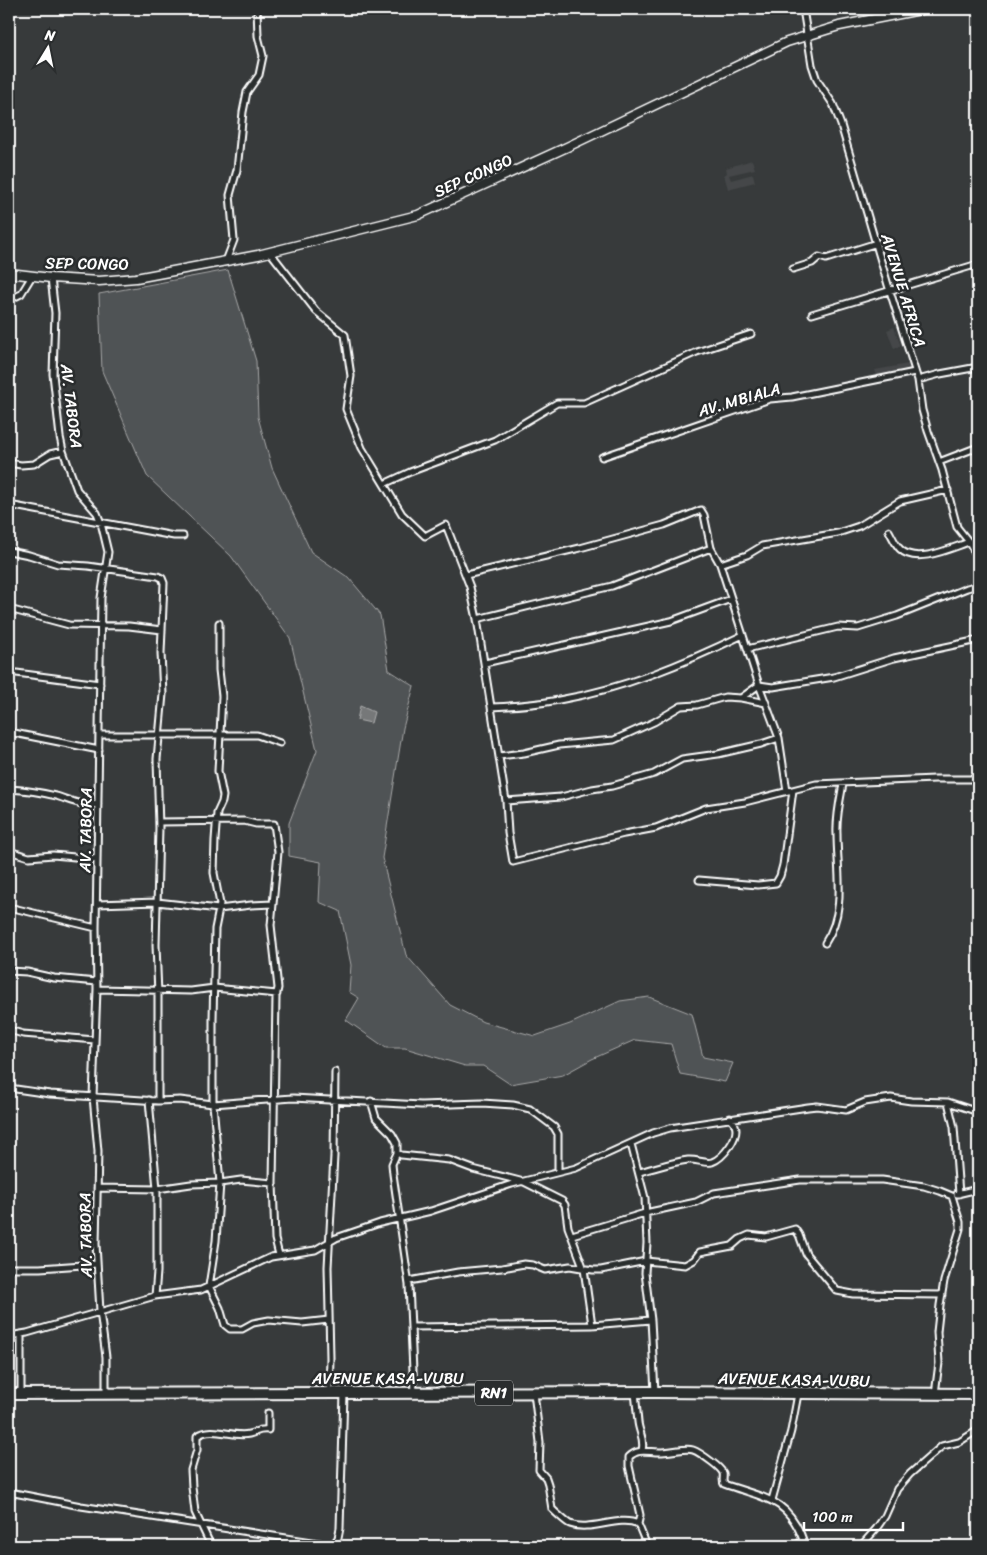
<svg xmlns="http://www.w3.org/2000/svg" width="987" height="1555" font-family="Sriracha,sans-serif">
<rect width="100%" height="100%" fill="#373a3b"/>
<filter id="ink" filterUnits="userSpaceOnUse"><feTurbulence type="fractalNoise" baseFrequency=".02" numOctaves="2"/><feDisplacementMap in="SourceGraphic" scale="10" xChannelSelector="R" yChannelSelector="G"/><feConvolveMatrix kernelMatrix="1 2 1 2 8 2 1 2 1" color-interpolation-filters="sRGB"/></filter>
<g filter="url(#ink)">
<path fill="#444748" d="M 752,160 L 755,169 L 729,175 L 731,180 L 753,174 L 755,182 L 728,189 L 724,175 L 727,173 L 726,168 Z
M 894,327 L 901,346 L 894,349 L 887,330 Z
M 908,364 L 910,370 L 877,376 L 875,370 Z"/>
<path fill="#505354" stroke="#a8a9aa" d="M 228,270 L 256,361 L 258,417 L 272,468 L 311,552 L 349,578 L 380,615 L 389,670 L 414,686 L 403,728 L 382,858 L 406,955 L 450,1005 L 483,1022 L 535,1036 L 570,1024 L 620,1001 L 649,997 L 692,1014 L 703,1057 L 733,1063 L 725,1082 L 680,1074 L 671,1044 L 635,1040 L 592,1059 L 563,1075 L 510,1084 L 483,1066 L 465,1066 L 405,1048 L 386,1048 L 346,1020 L 359,998 L 349,992 L 351,965 L 340,911 L 319,902 L 321,862 L 289,856 L 289,823 L 317,750 L 290,638 L 231,556 L 147,476 L 102,371 L 99,294 Z"/>
<path fill="#767879" stroke="#adaeaf" d="M 360,706 L 374,712 L 371,723 L 357,720 Z"/>
<g fill="none" stroke-linecap="round" stroke-linejoin="round">
<g stroke="#fff" stroke-width="9">
<path id="street" d="M 803,9 L 812,65 L 817,80 L 833,104 L 841,125 L 888,285 L 918,380 L 922,410 L 928,431 L 942,470 L 957,527 L 969,542 L 977,556 L 978,578
M 270,252 L 316,311 L 345,335 L 351,376 L 346,409 L 362,448 L 402,514 L 425,536 L 446,525 L 470,587 L 477,619 L 506,801 L 508,833 L 513,862 L 624,834 L 656,828 L 706,808 L 745,802 L 816,784 L 935,779 L 978,779
M 226,261 L 234,240 L 230,195 L 237,170 L 243,112 L 247,92 L 259,75 L 263,56 L 258,36 L 257,9
M 793,269 L 812,263 L 819,257 L 826,259 L 877,243
M 51,278 L 55,313 L 53,374 L 60,437 L 63,451 L 77,490 L 97,513 L 101,523 L 108,552 L 101,598 L 96,928 L 97,989 L 93,1097 L 98,1151 L 96,1244 L 100,1311 L 106,1357 L 106,1394
M 9,300 L 21,294 L 32,276
M 812,314 L 978,264
M 918,380 L 940,374 L 978,367
M 602,457 L 770,399 L 792,397 L 915,372
M 939,462 L 978,447
M 9,463 L 21,465 L 34,464 L 50,454 L 63,451
M 384,484 L 410,472 L 495,440 L 557,403 L 584,403 L 697,352 L 751,334
M 9,505 L 174,536 L 183,536
M 889,531 C 892,536 895,544 900,549 C 916,565 951,548 969,542
M 9,551 L 29,555 L 58,564 L 88,566 L 158,576 L 162,578 L 164,583 L 161,653 L 163,694 L 157,759 L 159,828 L 156,945 L 158,994 L 158,1101
M 720,564 L 747,555 L 762,546 L 838,533 L 859,526 L 900,501 L 948,490
M 466,575 L 580,548 L 664,525 L 701,510 L 704,515 L 711,548 L 720,564 L 759,685 L 779,738 L 787,791
M 9,609 L 69,625 L 129,626 L 162,630
M 477,619 L 612,586 L 711,548
M 219,623 L 219,670 L 222,696 L 218,771 L 223,796 L 222,802 L 217,813 L 215,840 L 214,873 L 220,904 L 215,929 L 213,1019 L 213,1104 L 220,1183 L 216,1241 L 209,1286 L 220,1308 L 225,1325 L 230,1329 L 242,1329 L 253,1323 L 269,1320 L 302,1323 L 329,1320
M 747,649 L 838,627 L 858,628 L 897,616 L 967,588 L 978,585
M 485,663 L 671,621 L 731,599
M 9,672 L 100,684
M 741,698 L 766,703
M 491,707 C 514,706 537,704 559,700 C 623,689 685,663 743,635
M 9,732 L 99,750
M 99,735 L 257,735 L 280,743
M 499,756 L 524,753 L 559,745 L 614,740 L 654,722 L 681,706 L 697,705 L 725,697 L 741,698 L 759,685 L 773,687 L 834,677 L 894,658 L 978,640
M 9,789 C 24,790 40,792 56,796 C 70,800 83,807 98,804
M 506,801 L 561,797 L 592,789 L 612,786 L 654,774 L 682,759 L 718,754 L 761,744 L 779,738
M 159,822 L 244,821 L 256,824 L 274,824 L 278,852 L 271,925 L 278,988 L 276,997 L 273,1183 L 275,1239 L 279,1255
M 9,851 L 29,857 L 53,855 L 97,859
M 699,880 L 758,885 L 776,883 L 780,876 L 783,865 L 793,790
M 97,904 L 157,902 L 219,909 L 251,905 L 273,904
M 9,907 L 96,928
M 825,943 C 847,910 837,872 837,834 C 836,817 840,800 843,784
M 9,971 L 27,972 L 54,978 L 97,982
M 97,989 L 191,991 L 214,988 L 277,994
M 9,1030 L 23,1034 L 95,1040
M 9,1088 L 50,1094 L 158,1101 L 180,1100 L 213,1104 L 293,1098 L 421,1105 L 482,1103 L 513,1105 L 530,1109 L 554,1127 L 558,1134 L 558,1172
M 149,1100 L 157,1189 L 157,1272 L 155,1296
M 371,1101 L 376,1118 L 392,1134 L 397,1143 L 397,1153 L 392,1164 L 393,1174 L 409,1285 L 414,1392
M 948,1102 L 954,1127 L 959,1194
M 631,1144 L 645,1198 L 647,1243 L 645,1273 L 651,1320 L 655,1392
M 397,1153 L 401,1155 L 449,1160 L 473,1169 L 524,1182 L 562,1201 L 565,1205 L 568,1227 L 584,1269 L 592,1325
M 639,1172 C 655,1168 672,1162 688,1160 C 696,1159 705,1164 712,1162 C 723,1158 740,1137 735,1125 C 734,1122 731,1120 730,1118
M 97,1188 L 157,1189 L 191,1184 L 220,1183 L 241,1180 L 273,1183
M 957,1194 L 978,1189
M 572,1235 L 645,1213 L 696,1202 L 714,1193 L 800,1180 L 882,1180 L 924,1186 L 940,1191 L 952,1196 L 960,1222 L 960,1229 L 944,1281 L 940,1305 L 937,1332 L 939,1363 L 935,1394
M 9,1268 L 40,1268 L 97,1264
M 409,1281 L 458,1272 L 502,1268 L 524,1264 L 533,1265 L 545,1270 L 570,1266 L 593,1270 L 601,1270 L 646,1261 L 685,1265 L 694,1260 L 700,1252 L 732,1246 L 740,1239 L 749,1235 L 766,1237 L 795,1229 L 799,1235 L 806,1254 L 837,1291 L 853,1294 L 942,1295
M 412,1327 L 592,1325 L 651,1320
M 21,1335 L 21,1393
M 9,1336 L 27,1333 L 155,1296 L 201,1290 L 271,1257 L 315,1250 L 336,1238 L 380,1223 L 431,1211 L 512,1184 L 576,1168 L 653,1133 L 670,1128 L 808,1107 L 817,1106 L 846,1110 L 865,1102 L 891,1098 L 911,1101 L 948,1102 L 978,1112
M 635,1392 C 636,1402 637,1412 638,1422 C 639,1432 645,1440 642,1450
M 329,1393 L 330,1358 L 328,1267 L 334,1156 L 335,1072
M 534,1393 L 540,1442 L 539,1470 L 546,1478 L 548,1484 L 552,1509 C 555,1512 567,1523 570,1524 C 590,1532 619,1515 638,1524
M 9,1492 L 81,1506 L 338,1546
M 772,1500 L 791,1431 L 798,1394
M 211,1546 L 195,1512 L 192,1487 L 191,1470 L 197,1450 L 197,1436 C 213,1425 232,1438 249,1434 C 258,1432 257,1429 268,1430 L 268,1413
M 332,1546 L 338,1538 L 340,1528 L 344,1393
M 645,1546 L 645,1541 L 638,1524 L 640,1515 L 629,1466 L 629,1457 C 639,1447 650,1453 662,1452 C 691,1450 687,1443 712,1462 C 716,1465 721,1469 723,1473 C 724,1477 722,1481 724,1484 C 762,1498 788,1497 803,1540 L 795,1546
M 861,1546 L 876,1529 L 885,1516 L 897,1489 L 910,1474 L 942,1446 L 959,1442 L 978,1430"/>
</g>
<g stroke="#fff" stroke-width="11">
<path id="secondary" d="M 9,273 L 51,278 L 99,281 L 136,278 L 258,255 L 418,215 L 567,147 L 787,42 L 839,26 L 925,9"/>
</g>
<g stroke="#fff" stroke-width="14">
<path id="highway" d="M 9,1394 L 655,1392 L 978,1394"/>
</g>
<use href="#street" stroke="#2a2d2e" stroke-width="5"/>
<use href="#secondary" stroke="#2a2d2e" stroke-width="8"/>
<use href="#highway" stroke="#2a2d2e" stroke-width="10"/>
</g>
</g>
<g text-anchor="middle" stroke-width="5" stroke-linejoin="round" paint-order="stroke">
<rect fill="#2a2d2e" stroke="#bfc0c0" stroke-width="1" x="475" y="1380.5" width="38" height="25" rx="4"/>
<g font-size="15" font-weight="bold" fill="#fff">
<text x="494" y="1398">RN1</text>
</g>
<g font-size="16" fill="#fff" stroke="#2a2d2e">
<text transform="translate(473 175) rotate(-24)" y="6">SEP CONGO</text>
<text transform="translate(87 263) rotate(1)" y="6">SEP CONGO</text>
<text transform="translate(904 290) rotate(73)" y="6">AVENUE AFRICA</text>
<text transform="translate(739 399) rotate(-16)" y="6">AV. MBIALA</text>
<text transform="translate(72 406) rotate(83)" y="6">AV. TABORA</text>
<text transform="translate(85 830) rotate(-89)" y="6">AV. TABORA</text>
<text transform="translate(85 1235) rotate(-91)" y="6">AV. TABORA</text>
<text x="388" y="1384">AVENUE KASA-VUBU</text>
<text transform="translate(794 1379) rotate(1)" y="6">AVENUE KASA-VUBU</text>
</g>
</g>
<rect width="987" height="1555" fill="none" stroke="#2a2d2e" stroke-width="30"/>
<rect x="15" y="15" width="957" height="1525" fill="none" stroke="#fff" stroke-width="2" filter="url(#ink)"/>
<g transform="translate(48 48) rotate(10)" stroke="#2a2d2e" stroke-width="4" paint-order="stroke">
<path d="M0-4L9 19L0 12L-9 19Z" fill="#ffffff"/>
<text y="-8" font-size="14" font-weight="bold" text-anchor="middle" fill="#ffffff">N</text>
</g>
<path d="M804 1522v8h99v-8" fill="none" stroke="#ffffff" stroke-width="2.5"/>
<text x="812" y="1522" font-size="15" fill="#ffffff" stroke="#2a2d2e" stroke-width="4" paint-order="stroke">100 m</text>
</svg>
